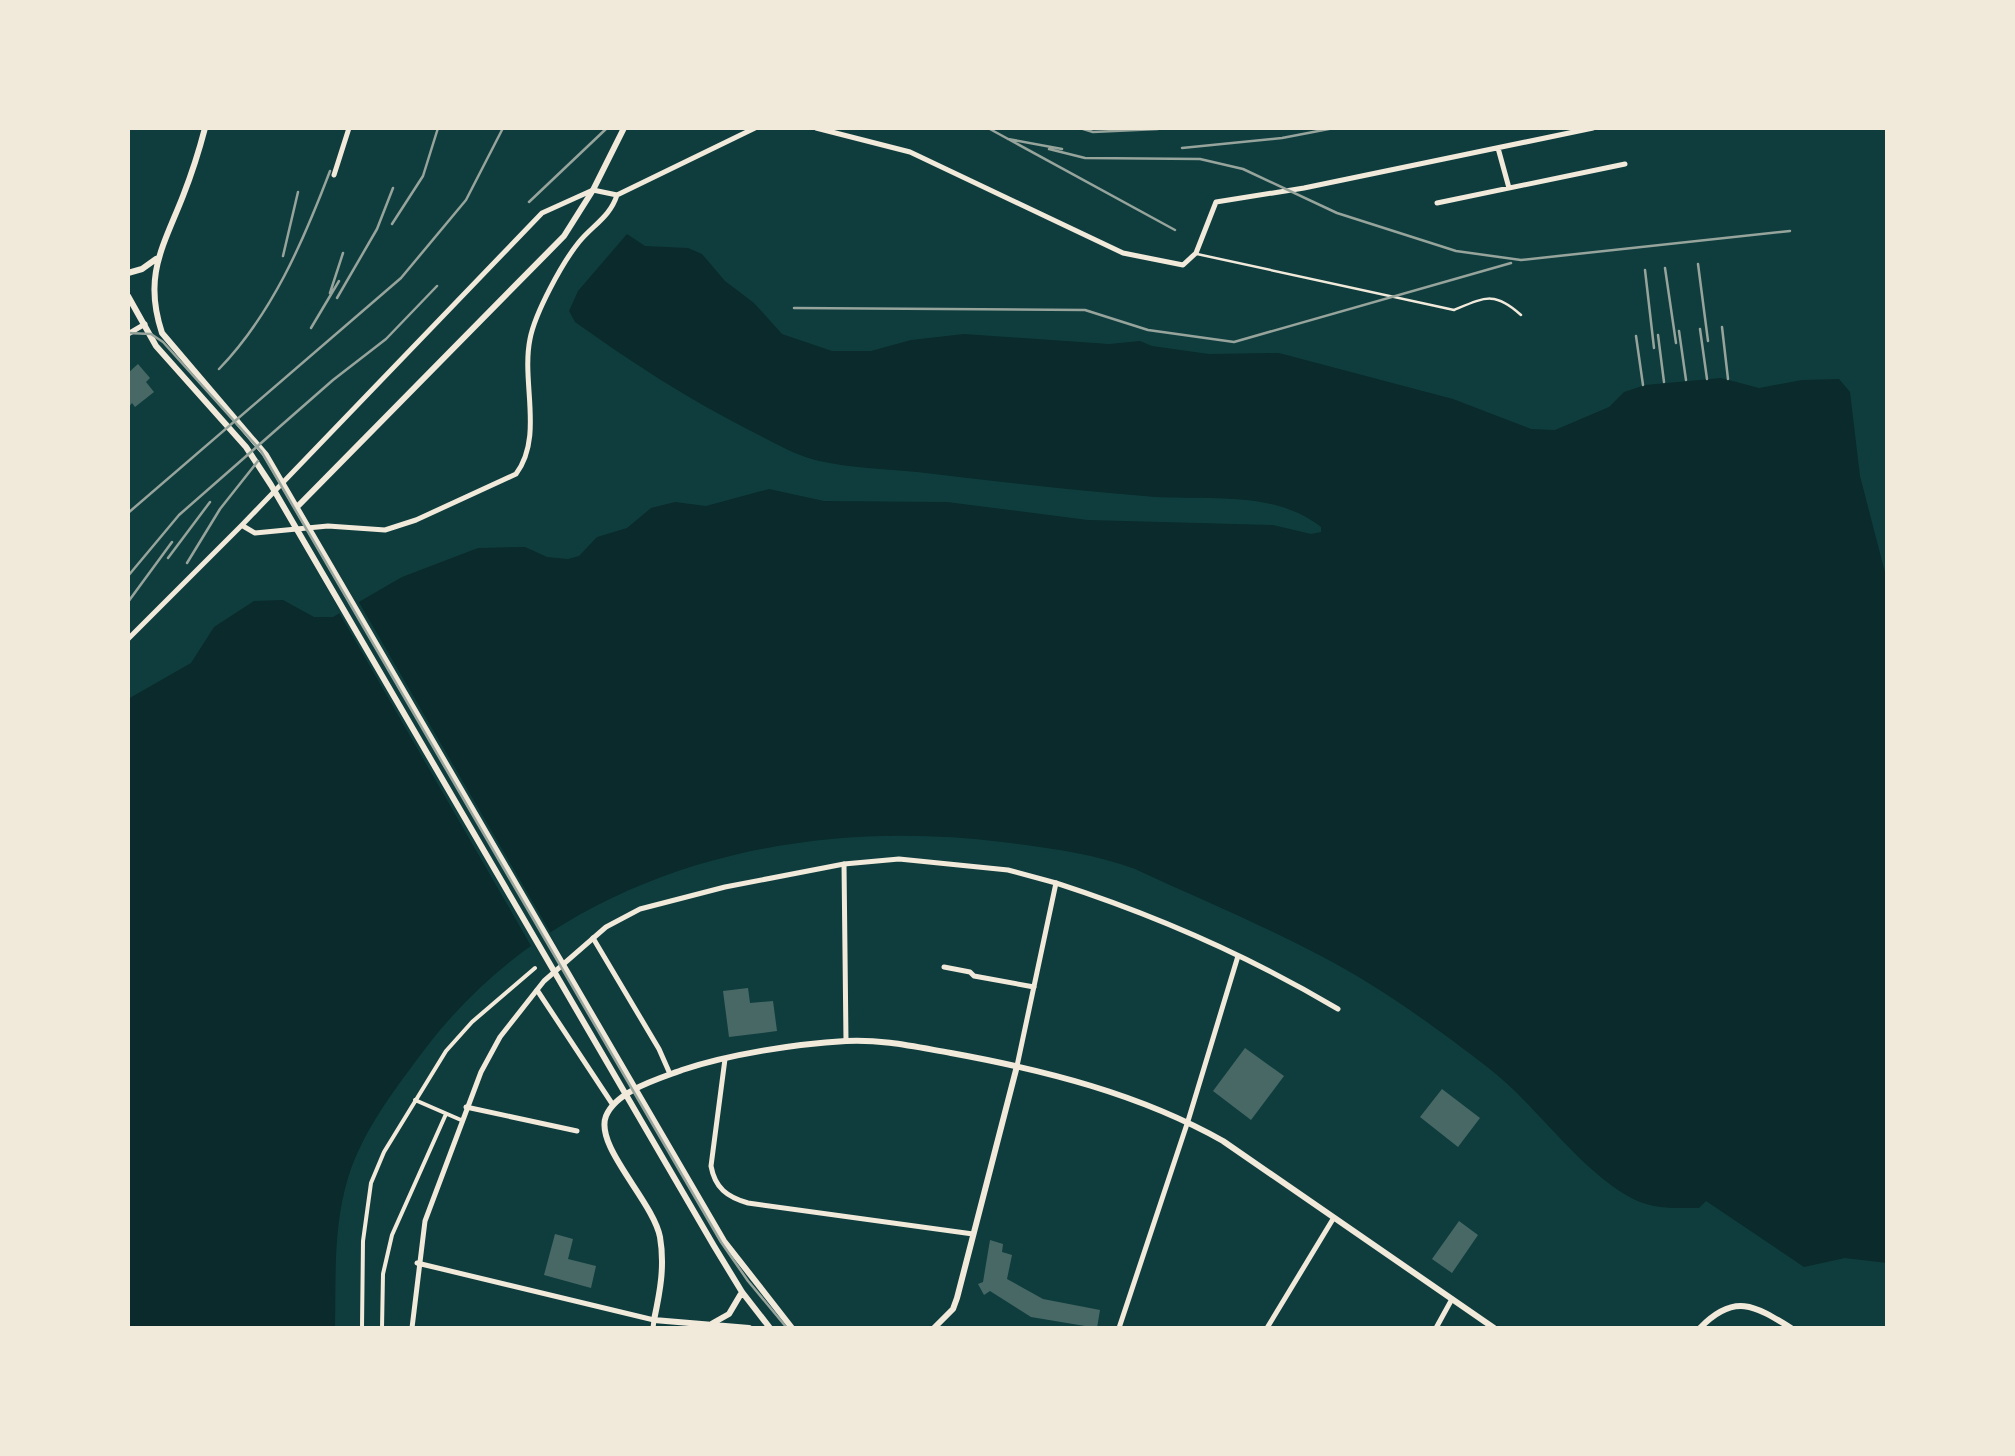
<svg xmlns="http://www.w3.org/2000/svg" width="2015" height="1456" font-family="'Exo 2',sans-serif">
<rect width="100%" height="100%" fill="#0f3d3e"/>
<path fill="#0a2a2b" d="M 627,234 L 645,246 L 688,248 L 702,254 L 725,281 L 754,303 L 782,334 L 832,351 L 871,351 L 911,340 L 964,334 L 1109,344 L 1140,341 L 1152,346 L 1209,354 L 1279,353 L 1453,399 L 1531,429 L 1555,430 L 1609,407 L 1624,392 L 1645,385 L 1721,378 L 1759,388 L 1802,380 L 1839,379 L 1850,392 L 1860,476 L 1888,584 L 1887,1263 L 1845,1258 L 1804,1267 L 1706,1201 L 1699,1208 C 1672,1208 1650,1210 1626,1195 C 1572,1162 1536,1104 1486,1066 C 1438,1029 1376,984 1321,956 C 1261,924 1197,898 1135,869 C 1091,853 1048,848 1002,842 C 790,815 559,872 425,1049 C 395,1089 363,1130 348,1178 C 333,1227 336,1279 335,1328 L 128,1328 L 128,699 L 191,663 L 214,627 L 254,601 L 283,600 L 314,617 L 333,617 L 402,577 L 478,548 L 525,547 L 547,557 L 568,559 L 579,556 L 597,537 L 627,528 L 651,508 L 675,502 L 706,506 L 769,489 L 824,501 L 947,502 L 1088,520 L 1273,525 L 1311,534 L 1321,532 L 1321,527 C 1271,488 1203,502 1144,496 C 1069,490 993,481 917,472 C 885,469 850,468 819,461 C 794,455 771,441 749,430 C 688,399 631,362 575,322 L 569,311 L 578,291 Z"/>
<path fill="#0f3d3e" d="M 357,599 L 553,937 L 534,951 L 337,609 Z"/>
<path fill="#486865" d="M 138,364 L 150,378 L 146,382 L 154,392 L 135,407 L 132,403 L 128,408 L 128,373 Z
M 748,988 L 750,1003 L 773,1001 L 777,1031 L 729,1037 L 723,991 Z
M 1245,1048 L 1284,1076 L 1251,1120 L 1213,1091 Z
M 1442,1089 L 1480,1118 L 1458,1147 L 1420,1117 Z
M 1459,1221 L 1478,1235 L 1452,1273 L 1432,1259 Z
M 555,1234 L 573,1239 L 568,1259 L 596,1266 L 591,1288 L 544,1275 Z
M 990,1240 L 1003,1244 L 1002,1252 L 1012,1255 L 1007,1279 L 1043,1299 L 1100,1310 L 1097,1328 L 1031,1317 L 990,1291 L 984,1295 L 978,1284 L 983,1282 Z"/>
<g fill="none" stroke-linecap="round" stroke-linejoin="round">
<path stroke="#f1e9da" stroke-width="2.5" d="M 1197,254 L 1454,310 C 1485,297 1495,291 1521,315"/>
<path stroke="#f1e9da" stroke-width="4" d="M 415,1100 L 461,1120
M 362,1328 L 363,1241 L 371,1183 L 384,1152 L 446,1051 L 472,1022 L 535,968
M 382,1328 L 383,1274 L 392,1235 L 446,1114"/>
<path stroke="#f1e9da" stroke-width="5" d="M 816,128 L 910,152 L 1123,253 L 1183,265 L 1196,253 L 1216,202 L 1304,188 L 1593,128
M 1498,148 L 1509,188
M 334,175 L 349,128
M 1437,203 L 1625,164
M 243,526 L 255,533 L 328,526 L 385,530 L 416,520 L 516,474 C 544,436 521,383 530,339 C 535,313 562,263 579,242 C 593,225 610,217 617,195
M 128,639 L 242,525 L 542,213 L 593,190 L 617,195 L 755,128
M 844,864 L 846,1041
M 1056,883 C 1155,915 1249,956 1338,1009
M 593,938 L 659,1049 L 670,1074
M 944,967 L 970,972 L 974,976 L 1034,987
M 537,990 L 613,1105
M 725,1059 L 711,1166 C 715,1188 727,1197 748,1203 L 973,1234
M 466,1107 L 577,1131
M 1119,1328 L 1188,1121 L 1238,956
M 1267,1328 L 1333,1219
M 1436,1328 L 1452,1299"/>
<path stroke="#f1e9da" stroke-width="5" d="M 128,334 L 145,324
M 417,1263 L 654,1320 L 653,1328
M 412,1328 L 425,1221 L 481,1072 L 500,1037 L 544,981 L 606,927 L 640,909 L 725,887 L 844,864 L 899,859 L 1008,870 L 1056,883 L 1017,1066"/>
<path stroke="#f1e9da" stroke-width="6" d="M 205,128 C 199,151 192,173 183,196 C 163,247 143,276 162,333 L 266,455 L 724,1241 L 792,1328
M 128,273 L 142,269 L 156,259
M 128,296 L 156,346 L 246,447 L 271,485 L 714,1246 L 742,1292 L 770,1328
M 298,506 L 564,236 L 593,190 L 624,128
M 713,1323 L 729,1314 L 742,1292
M 749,1328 L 654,1320 C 660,1292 665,1266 660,1237 C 653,1201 594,1146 606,1116 C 616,1091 658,1079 682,1070 C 730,1054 795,1044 846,1041 C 881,1039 916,1047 951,1053 C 1044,1070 1140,1094 1223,1141 L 1494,1328
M 934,1328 L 953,1309 L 957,1298 L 1017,1066
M 1700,1328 C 1734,1293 1754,1305 1791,1328"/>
<path stroke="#97a49c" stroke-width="2.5" d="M 128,333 L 151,334 L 163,342 L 261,451 L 721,1242 L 748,1281 L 787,1328"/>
<path stroke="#97a49c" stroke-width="2.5" d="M 988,128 L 1175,230
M 1080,128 L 1093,132 L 1158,129
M 1008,139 L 1062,149
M 1182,148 L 1282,138 L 1334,128
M 1049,149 L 1085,158 L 1200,159 L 1243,169 L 1337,213 L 1456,251 L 1521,260 L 1790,231
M 529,202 L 607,128
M 392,224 L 423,176 L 438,128
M 283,256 L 298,192
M 1698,264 L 1708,341
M 1665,268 L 1676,343
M 1645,270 L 1654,348
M 330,293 L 343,253
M 337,298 L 377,229 L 393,188
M 794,308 L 1085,310 L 1148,330 L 1234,342 L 1511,263
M 1722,327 L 1728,379
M 311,328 L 339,281
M 1700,329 L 1707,379
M 1679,331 L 1686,380
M 1658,335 L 1664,382
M 1636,336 L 1643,385
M 219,369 C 272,314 303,242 330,171
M 128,513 L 401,278 L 466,200 L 503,128
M 168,558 L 210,502
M 187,563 L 220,509 L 258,461
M 128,576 L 179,515 L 333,380 L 386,339 L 437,286
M 128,602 L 172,542"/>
</g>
<rect width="2015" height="1456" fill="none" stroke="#f1e9da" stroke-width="260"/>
</svg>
